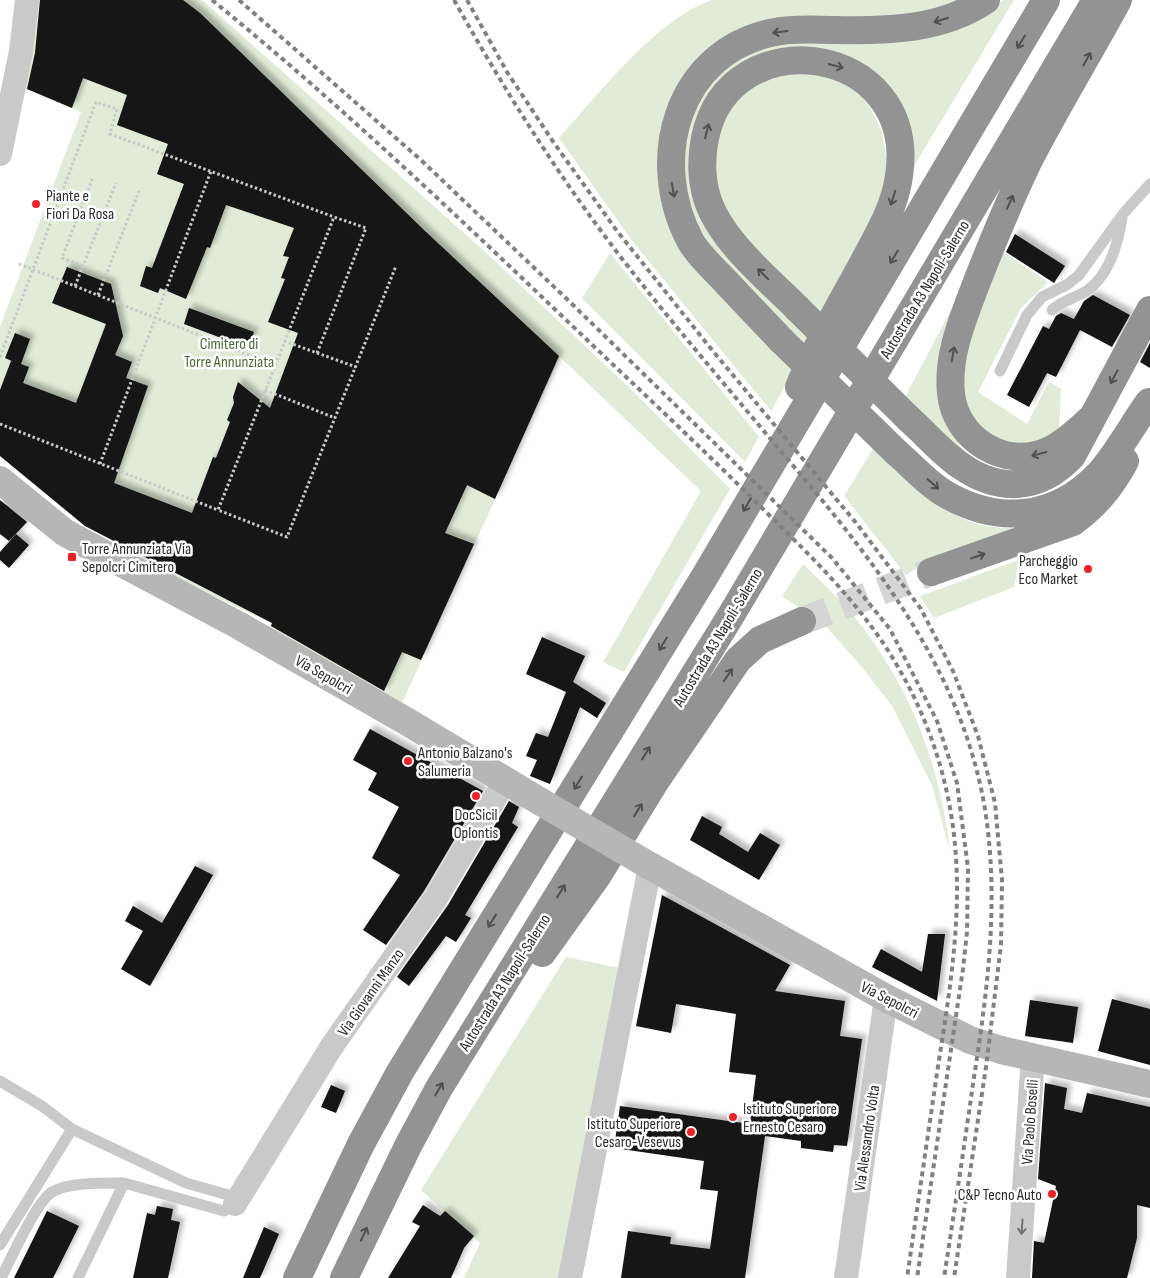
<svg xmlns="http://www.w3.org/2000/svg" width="1150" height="1278" font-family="'Sofia Sans Condensed',sans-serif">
<defs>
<filter id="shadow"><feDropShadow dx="4.5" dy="-4.5" stdDeviation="2.5" flood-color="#0004"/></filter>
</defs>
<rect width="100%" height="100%" fill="#fff"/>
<path fill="#e1ebd8" d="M 36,0 L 202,0 L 482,249 L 637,395 L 730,489 L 624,672 L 603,662 L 701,491 L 560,357 L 401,705 L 269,630 L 271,623 L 186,583 L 85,526 L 0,456 L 0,327 L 81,112 L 22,87 Z
M 712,0 L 960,0 L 928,12 L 903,17 L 826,18 L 677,89 L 664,116 L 658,144 L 657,175 L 662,207 L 675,233 L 795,368 L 771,411 L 633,242 L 559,138 C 599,94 656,19 712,0 Z
M 1004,0 L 1014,0 L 914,166 C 912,128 906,116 885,85 L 769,54 L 690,169 L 813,339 L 807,347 L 714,253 L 693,216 L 680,160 L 684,131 L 705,88 L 740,56 L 787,41 L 888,43 L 920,39 L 994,7 Z
M 802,70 L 855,87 L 870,107 L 882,132 L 887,163 L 885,187 L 874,219 L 822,315 L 774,269 L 735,226 L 719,201 L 713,153 L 729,106 L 749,86 Z
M 1000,250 L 1048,282 L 1021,308 L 978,392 L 1027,424 L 1049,382 L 1061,389 L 1059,430 L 1037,450 L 983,434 C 977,423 965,409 962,397 C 955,363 988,285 1000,250 Z
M 610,253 L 759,437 L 745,462 L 582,298 Z
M 971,272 L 947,422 L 961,447 L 980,463 L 961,451 L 905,397 Z
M 873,449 C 901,472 936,510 971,522 C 988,528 1007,528 1024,529 L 927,562 L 906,575 L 844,496 Z
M 1019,560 L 1014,587 L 934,618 L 920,596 Z
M 803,564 C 823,583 844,603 861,625 C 912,691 941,769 950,852 L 932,785 L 892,706 L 861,666 L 823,623 L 810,631 L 802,610 L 782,596 Z
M 566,957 L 620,968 L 559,1278 L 464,1278 L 480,1243 L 421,1190 Z"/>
<path fill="#131313" filter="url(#shadow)" d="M 40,0 L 183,0 L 200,13 L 425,231 L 559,356 L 495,499 L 467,485 L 445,533 L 474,544 L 421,660 L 402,652 L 384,691 L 271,626 L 272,623 L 85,526 L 0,456 L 0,390 L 11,361 L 14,362 L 5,358 L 15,333 L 30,339 L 21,364 L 29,367 L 23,383 L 76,403 L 106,324 L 52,303 L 67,267 L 111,284 L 123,336 L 115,355 L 132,362 L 126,378 L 148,386 L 114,483 L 192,513 L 213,457 L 216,458 L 230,422 L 227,420 L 234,403 L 233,397 L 238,382 L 270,408 L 298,333 L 268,322 L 285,279 L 281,278 L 289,257 L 283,256 L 294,228 L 226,205 L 210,248 L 207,247 L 186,299 L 160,288 L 158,293 L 140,286 L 146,266 L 152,268 L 184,184 L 157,174 L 168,144 L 117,125 L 127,95 L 83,78 L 72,108 L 27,89 L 35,53 Z
M 1015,234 L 1065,266 L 1054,283 L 1006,252 Z
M 1093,295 L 1130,315 L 1112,347 L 1080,330 L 1056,377 L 1047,373 L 1029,407 L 1007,395 L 1043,326 L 1049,329 L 1056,316 L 1061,313 L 1074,319 L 1084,301 Z
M 189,308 L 254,332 L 248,348 L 184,324 Z
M 1150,343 L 1150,368 L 1140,362 Z
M 0,500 L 27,522 L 9,541 L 0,534 Z
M 16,534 L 29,545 L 9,568 L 0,560 L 0,552 Z
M 542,637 L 585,656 L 573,682 L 606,703 L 597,718 L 580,707 L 550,784 L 530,776 L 537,760 L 526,756 L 536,733 L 548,737 L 566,692 L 526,674 Z
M 370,729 L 483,791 L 424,891 L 386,945 L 363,930 L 400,875 L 372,858 L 399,807 L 368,790 L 377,773 L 353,760 Z
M 509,801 L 519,807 L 512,823 L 518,827 L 465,915 L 471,918 L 456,942 L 446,936 L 409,986 L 397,977 L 448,905 Z
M 702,816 L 722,827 L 719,834 L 748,852 L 760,833 L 780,845 L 759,880 L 690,840 Z
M 195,866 L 213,875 L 150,986 L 121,969 L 143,931 L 125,921 L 133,906 L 162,923 Z
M 662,895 L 790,965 L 775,991 L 845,1001 L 840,1036 L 862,1039 L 847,1146 L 834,1145 L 833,1152 L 801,1148 L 801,1141 L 765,1136 L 745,1278 L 621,1278 L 628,1231 L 671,1237 L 670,1244 L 710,1249 L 718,1191 L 700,1189 L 704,1161 L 614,1148 L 620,1106 L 750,1124 L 756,1075 L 729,1072 L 736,1014 L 676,1004 L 671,1033 L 636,1026 Z
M 928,934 L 945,934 L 937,1001 L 872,967 L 881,949 L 922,972 Z
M 1112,999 L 1150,1009 L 1150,1065 L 1098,1051 Z
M 1030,1000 L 1078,1007 L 1073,1043 L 1025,1036 Z
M 1045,1083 L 1067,1088 L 1064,1109 L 1082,1113 L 1087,1093 L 1150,1107 L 1150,1208 L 1137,1205 L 1137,1238 L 1127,1278 L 1032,1278 L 1034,1241 L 1044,1243 L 1056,1186 L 1038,1179 Z
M 331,1085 L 345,1091 L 336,1113 L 321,1107 Z
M 423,1205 L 440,1216 L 445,1211 L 474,1236 L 464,1248 L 451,1278 L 388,1278 L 420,1226 L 412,1222 Z
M 157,1206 L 173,1209 L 171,1220 L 180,1222 L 168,1278 L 133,1278 L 147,1213 L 155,1215 Z
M 47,1211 L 79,1226 L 53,1278 L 14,1278 Z
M 264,1227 L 279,1234 L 260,1278 L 243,1278 Z"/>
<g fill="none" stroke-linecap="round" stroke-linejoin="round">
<path stroke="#d5d5d5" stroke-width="28" stroke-dasharray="28 14" stroke-linecap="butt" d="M 802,621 L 931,572"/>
<path stroke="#c9c9c9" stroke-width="3" stroke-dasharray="2.5 2.5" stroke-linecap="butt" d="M 19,264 L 275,365
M 83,266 L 62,258 L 93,177
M 75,286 L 116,183
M 98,295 L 139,191
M 284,341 L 356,367
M 317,353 L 366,228 L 334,217 L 218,510 L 287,537 L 396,266
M 0,357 L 96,102 L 117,109 L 110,134 L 334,217
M 265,390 L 335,418
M 0,424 L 218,510
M 100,464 L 211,171"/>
<path stroke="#c9c9c9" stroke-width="11" d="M 1052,310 C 1062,301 1072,299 1083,293 C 1108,279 1118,244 1122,218
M 1000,371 L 1027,315 L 1042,297 L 1068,284 L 1079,275 L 1123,214 L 1150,184
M 0,1081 L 42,1106 L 72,1129
M 0,1245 L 72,1129 L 186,1183 L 239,1198
M 1,1278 C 11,1259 36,1202 52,1192 C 69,1182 104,1183 124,1183
M 78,1278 L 124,1183 L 224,1211 L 235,1204"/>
<path stroke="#c9c9c9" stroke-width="24" d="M 0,154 L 21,51 L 27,0
M 235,1204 L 332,1046 L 436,898 L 505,781
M 570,1278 L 650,866
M 846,1278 L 886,998
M 1018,1278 L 1033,1056"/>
<path stroke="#b6b6b6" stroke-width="28" d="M 0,480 L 64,532 L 82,542 L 238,625 L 406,721 L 541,802
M 650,866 L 886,998 L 970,1040 L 1001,1050 L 1150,1084"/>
<path stroke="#939393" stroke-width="28" d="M 797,308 C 767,278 720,240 707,198 C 701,178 701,158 705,138 C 729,18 919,42 899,176 C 895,207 878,235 863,263 C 841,304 817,344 799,387
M 781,340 C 762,320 744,301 726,282 C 714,269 700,257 691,242 C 647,161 676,51 775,32 C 795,28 816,30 836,30 C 887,31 942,30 986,0
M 1093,417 C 1079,429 1065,444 1048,451 C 1005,470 955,439 951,393 C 947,355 963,319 976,284 C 992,243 1009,202 1028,162 C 1056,107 1089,54 1118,0
M 909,419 C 926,434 942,453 961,466 C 1000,493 1040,490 1072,456 L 1150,310
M 896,452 C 911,465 926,482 942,492 C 997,525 1054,521 1099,474 C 1117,454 1133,424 1149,402
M 931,572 L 1073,522 C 1096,505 1111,487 1125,461
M 542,953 L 598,875 L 655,782 L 738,660 L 760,640 L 802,621
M 297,1278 L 361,1144 L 400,1072 L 705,576 L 1046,0
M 344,1278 L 408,1146 L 439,1088 L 730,617 L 1096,0"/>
<path stroke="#818181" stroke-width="4" stroke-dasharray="5 4" stroke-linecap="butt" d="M 212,0 C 356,117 489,247 624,375 C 674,422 724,470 773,519 C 811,556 848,593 879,637 C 917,692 942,754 952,820 C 965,905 950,989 937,1073 C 927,1141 917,1210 907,1278
M 239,0 L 422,161 L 570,302 L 832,558 L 890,629 L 937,721 L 957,783 L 968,868 L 967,932 L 963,969 L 917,1278
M 454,0 C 500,82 550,163 607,239 C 659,308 717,375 773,442 C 867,552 964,667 986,816 C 999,906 987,994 973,1084 C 964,1148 954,1213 944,1278
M 467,0 L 507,72 L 554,143 L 617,231 L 712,350 L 857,524 L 921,609 L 953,671 L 978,736 L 995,803 L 1002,880 L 1001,945 L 986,1067 L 954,1278"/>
<path stroke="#b6b6b6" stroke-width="28" d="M 541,802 L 650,866"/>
<path stroke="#939393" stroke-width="28" d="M 797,308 L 909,419
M 781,340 L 896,452"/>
</g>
<defs><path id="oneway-shaft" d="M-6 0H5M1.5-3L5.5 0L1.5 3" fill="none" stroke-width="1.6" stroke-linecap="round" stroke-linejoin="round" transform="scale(1.25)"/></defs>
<g stroke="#505050">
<use href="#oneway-shaft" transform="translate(941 20) rotate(162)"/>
<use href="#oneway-shaft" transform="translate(780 32) rotate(173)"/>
<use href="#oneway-shaft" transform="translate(1021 42) rotate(121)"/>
<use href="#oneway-shaft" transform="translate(1087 59) rotate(-61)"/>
<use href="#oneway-shaft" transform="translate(836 66) rotate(15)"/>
<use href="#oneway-shaft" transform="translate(707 131) rotate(-75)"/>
<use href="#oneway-shaft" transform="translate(673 190) rotate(80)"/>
<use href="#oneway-shaft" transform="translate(893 198) rotate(108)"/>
<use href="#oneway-shaft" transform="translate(1010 202) rotate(-66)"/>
<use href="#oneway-shaft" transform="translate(894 257) rotate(121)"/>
<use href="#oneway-shaft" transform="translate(763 274) rotate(-135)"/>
<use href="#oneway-shaft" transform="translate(953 354) rotate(-80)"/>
<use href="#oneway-shaft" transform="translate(1114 377) rotate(118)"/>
<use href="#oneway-shaft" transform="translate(1039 454) rotate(165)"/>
<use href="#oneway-shaft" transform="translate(933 484) rotate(41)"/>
<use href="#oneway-shaft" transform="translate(747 505) rotate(121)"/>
<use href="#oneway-shaft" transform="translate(978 556) rotate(-19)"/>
<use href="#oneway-shaft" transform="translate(663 644) rotate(121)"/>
<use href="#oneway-shaft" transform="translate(728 675) rotate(-56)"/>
<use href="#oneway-shaft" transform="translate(646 753) rotate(-58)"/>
<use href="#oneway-shaft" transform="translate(578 783) rotate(122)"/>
<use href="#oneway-shaft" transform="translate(638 810) rotate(-58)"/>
<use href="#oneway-shaft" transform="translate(561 891) rotate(-58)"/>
<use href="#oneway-shaft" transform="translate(492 921) rotate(122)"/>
<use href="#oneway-shaft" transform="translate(439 1089) rotate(-60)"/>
<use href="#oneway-shaft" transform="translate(364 1234) rotate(-65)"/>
</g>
<use stroke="#737373" href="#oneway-shaft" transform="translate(1022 1227) rotate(94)"/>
<g fill="#f12025" stroke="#fff" stroke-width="2">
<circle cx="36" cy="204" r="5"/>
<rect x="67" y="552" width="10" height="10" rx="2.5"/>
<circle cx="1088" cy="569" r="5"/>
<circle cx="408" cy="761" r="5"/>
<circle cx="476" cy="796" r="5"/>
<circle cx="733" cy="1117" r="5"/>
<circle cx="691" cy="1132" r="5"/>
<circle cx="1052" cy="1194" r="5"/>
</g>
<g text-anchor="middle" stroke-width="5" stroke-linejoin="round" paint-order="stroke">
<g font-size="16" fill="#2c2c2c" stroke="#fff" text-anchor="start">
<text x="46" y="201">Piante e<tspan x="46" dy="18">Fiori Da Rosa</tspan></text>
<text x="82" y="554">Torre Annunziata Via<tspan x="82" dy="18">Sepolcri Cimitero</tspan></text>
<text x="1078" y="566" text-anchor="end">Parcheggio<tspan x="1078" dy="18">Eco Market</tspan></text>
<text x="418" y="758">Antonio Balzano's<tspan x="418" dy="18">Salumeria</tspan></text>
<text x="476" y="820" text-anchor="middle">DocSicil<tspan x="476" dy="18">Oplontis</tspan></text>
<text x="743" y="1114">Istituto Superiore<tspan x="743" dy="18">Ernesto Cesaro</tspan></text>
<text x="681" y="1129" text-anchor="end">Istituto Superiore<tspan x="681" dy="18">Cesaro-Vesevus</tspan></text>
<text x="1042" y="1200" text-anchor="end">C&amp;P Tecno Auto</text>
</g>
<g font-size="16" fill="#2c2c2c" stroke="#fff">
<text transform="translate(924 289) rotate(-59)" y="6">Autostrada A3 Napoli-Salerno</text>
<text transform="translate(717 637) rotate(-59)" y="6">Autostrada A3 Napoli-Salerno</text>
<text transform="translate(324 674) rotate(30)" y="6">Via Sepolcri</text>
<text transform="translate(504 982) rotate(-58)" y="6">Autostrada A3 Napoli-Salerno</text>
<text transform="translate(370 992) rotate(-55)" y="6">Via Giovanni Manzo</text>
<text transform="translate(890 999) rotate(27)" y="6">Via Sepolcri</text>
<text transform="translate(1029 1122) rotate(-86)" y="6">Via Paolo Boselli</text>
<text transform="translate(866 1138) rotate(-82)" y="6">Via Alessandro Volta</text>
</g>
<g font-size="16" fill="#4c6a37" stroke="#fff">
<text x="229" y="349">Cimitero di<tspan x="229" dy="18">Torre Annunziata</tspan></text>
</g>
</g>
</svg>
